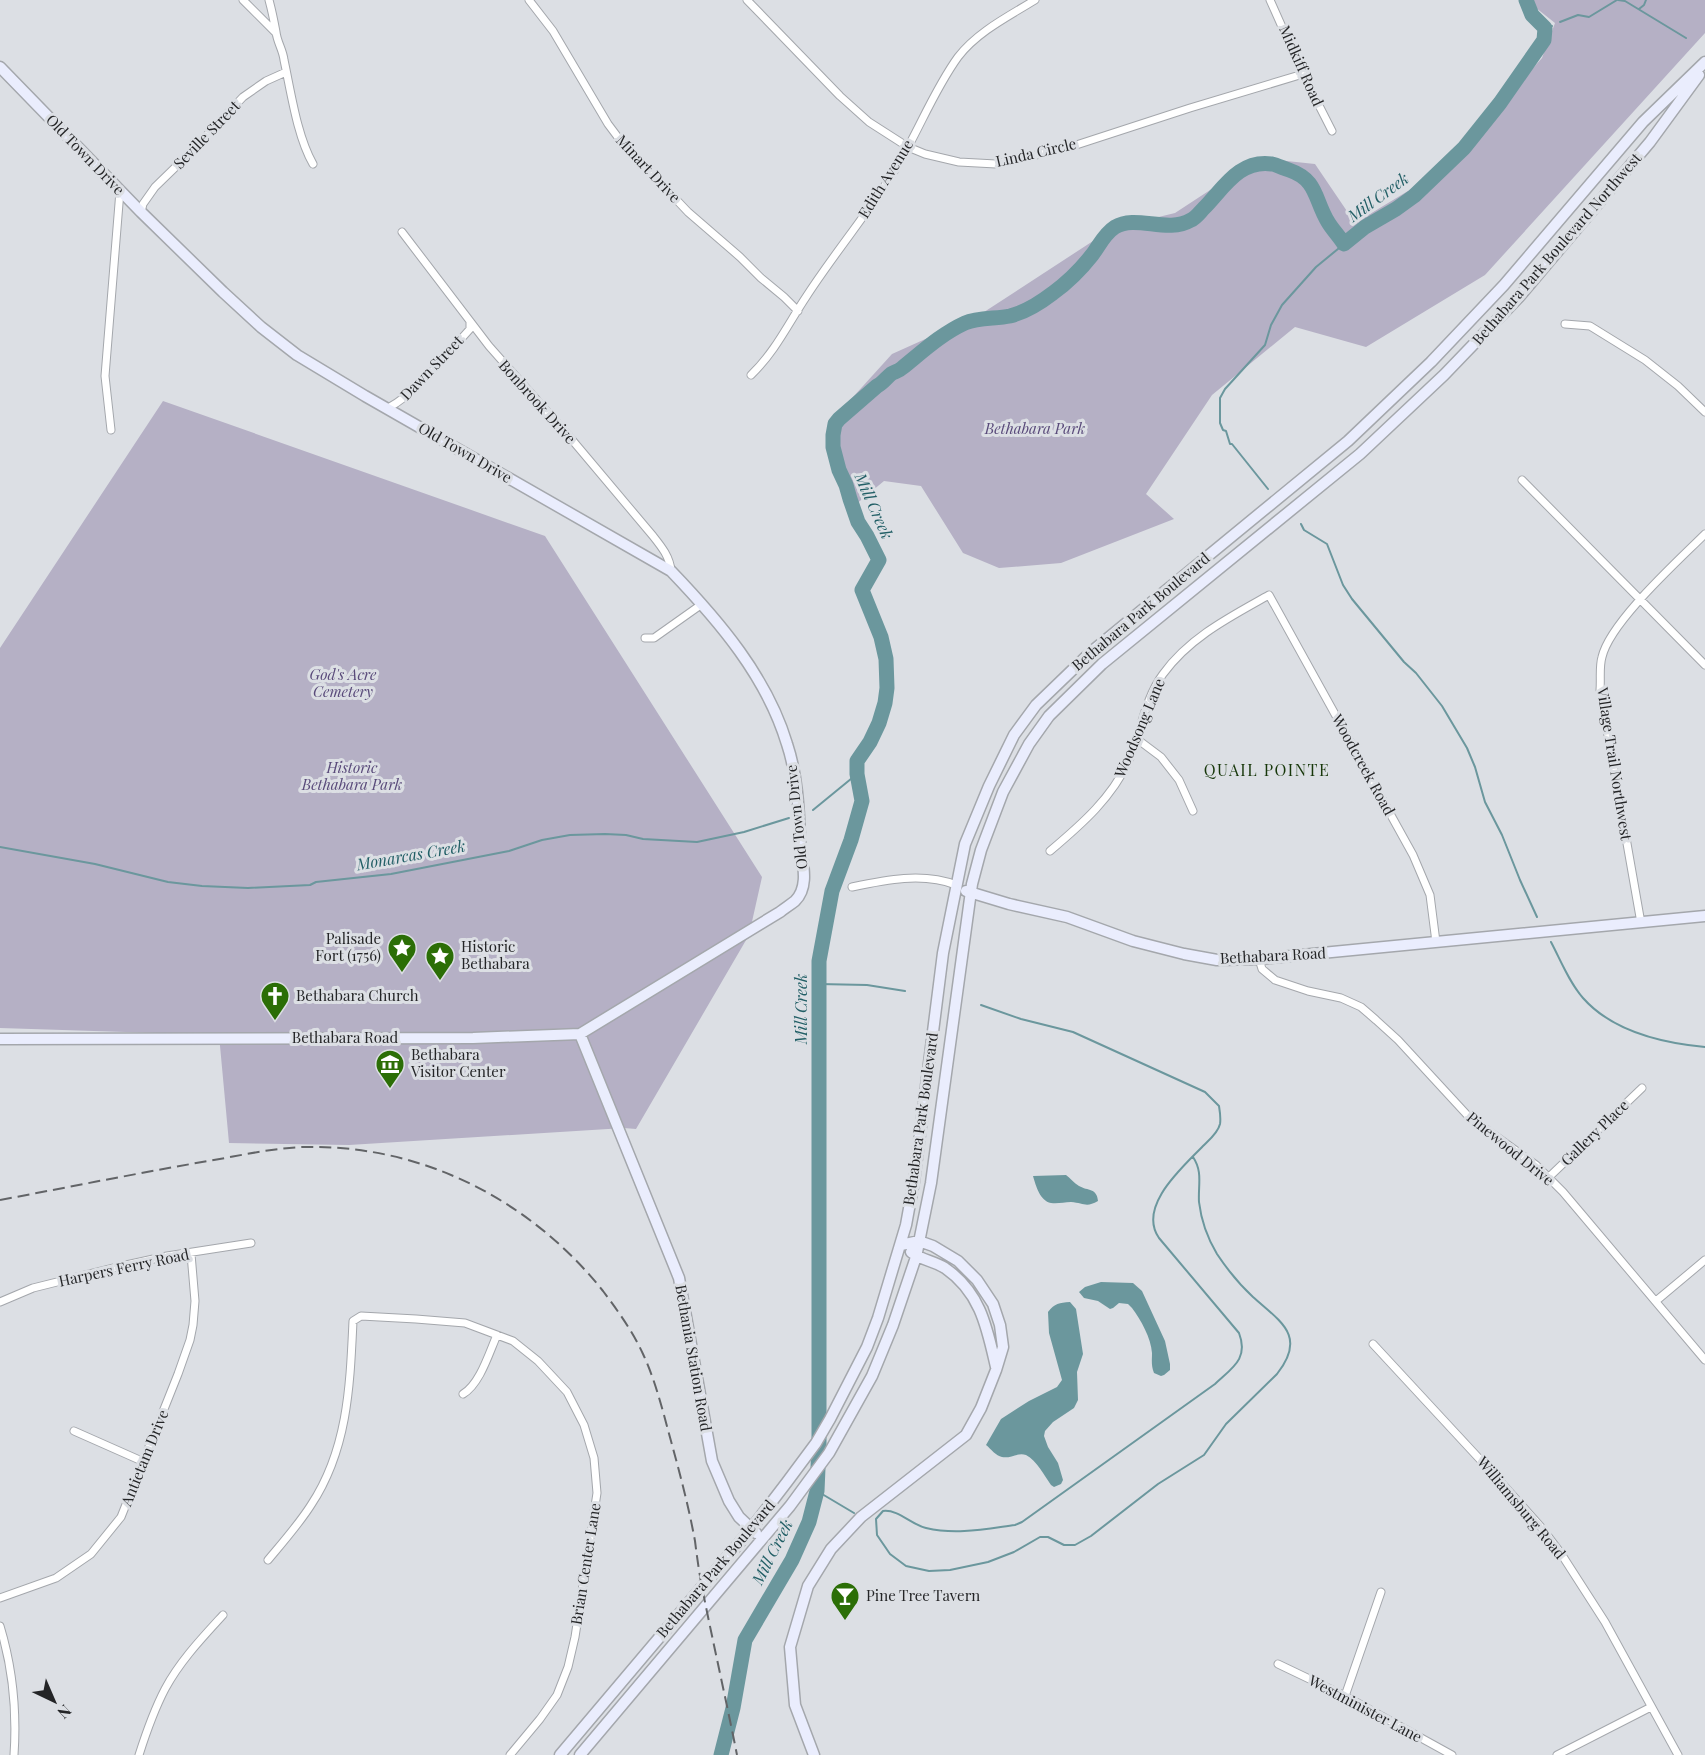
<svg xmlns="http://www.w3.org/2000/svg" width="1705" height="1755" font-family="'Playfair Display',serif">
<rect width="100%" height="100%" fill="#dcdfe4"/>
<path fill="#b5b0c5" d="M 1526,0 L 1705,0 L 1705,33 L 1485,275 L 1366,347 L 1295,327 L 1212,395 L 1146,494 L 1174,519 L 1061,563 L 999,568 L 963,553 L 921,486 L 884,481 L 849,510 L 834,460 L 834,418 L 892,354 L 981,314 L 1113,228 L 1175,213 L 1259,158 L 1315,164 L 1355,223 L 1441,171 L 1542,58 L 1555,23 Z
M 163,401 L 545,536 L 762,877 L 749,935 L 636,1129 L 624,1128 L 349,1145 L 229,1143 L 219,1035 L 0,1028 L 0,648 Z"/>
<path fill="#6b979d" d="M 1066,1175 C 1070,1178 1074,1183 1079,1186 C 1088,1191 1097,1188 1098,1201 C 1086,1208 1084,1203 1071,1202 C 1064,1202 1058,1204 1051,1203 C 1040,1201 1036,1186 1033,1176 Z
M 1101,1282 L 1133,1283 L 1142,1291 L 1165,1341 L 1170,1364 L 1170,1370 L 1164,1375 L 1161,1376 L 1154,1373 C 1151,1365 1152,1361 1152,1353 C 1151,1338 1141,1320 1132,1308 L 1128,1304 L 1119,1303 L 1113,1308 L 1110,1309 L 1098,1301 L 1084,1298 L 1079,1292 L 1085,1287 Z
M 1070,1302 L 1076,1309 L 1083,1354 L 1077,1372 L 1078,1400 L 1074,1408 L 1053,1422 L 1045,1431 L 1044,1436 L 1048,1447 L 1058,1463 L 1063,1480 L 1061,1484 L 1054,1487 L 1051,1485 C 1044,1475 1037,1461 1026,1455 C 1018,1452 1010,1459 1002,1457 C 996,1456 991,1449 986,1445 L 1001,1419 L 1029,1401 L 1057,1387 L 1062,1380 L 1049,1333 L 1048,1312 C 1055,1303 1059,1303 1070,1302 Z"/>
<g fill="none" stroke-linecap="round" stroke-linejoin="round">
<path stroke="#6b979d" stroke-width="2" d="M 1618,0 L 1625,1 L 1686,38
M 1639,9 L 1644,5 L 1646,0
M 1560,22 L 1578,15 L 1589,17 L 1617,0
M 1545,28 L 1552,26
M 1268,489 L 1232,444 L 1230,444 L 1226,431 L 1223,430 L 1220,423 L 1220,398 L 1225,389 L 1265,345 L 1271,325 L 1282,305 L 1316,267 L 1344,244
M 1301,524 L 1304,530 L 1327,544 L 1343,585 L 1352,599 L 1404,662 L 1416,673 L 1442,706 L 1467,748 L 1475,767 L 1485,802 L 1502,835 L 1520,880 L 1537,917
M 813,810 L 857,774
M 0,847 L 95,864 L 168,882 L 202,886 L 248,888 L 310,885 L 316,882 L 391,874 L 509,851 L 542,840 L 570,835 L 605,834 L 626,835 L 643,839 L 697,842 L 744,832 L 789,818
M 1551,942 C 1561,961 1569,982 1583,998 C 1613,1032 1662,1043 1705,1047
M 819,984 L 867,985 L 905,991
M 981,1005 L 1021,1019 L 1073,1032 L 1205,1092 L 1219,1106 C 1220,1112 1221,1118 1220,1124 C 1218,1133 1209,1140 1203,1146 C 1183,1167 1137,1206 1159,1238 L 1239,1333 C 1249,1359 1232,1368 1215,1384 L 1022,1522 L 1015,1525 C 985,1529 956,1535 926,1528 C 912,1525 898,1509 883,1511 L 876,1519 L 877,1535 L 890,1554 L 906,1566 L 929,1571 L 950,1570 L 988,1562 L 1014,1552 L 1040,1537 L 1048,1537 L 1064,1545 L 1075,1545 L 1091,1536 L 1158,1484 L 1204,1455 L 1226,1424 L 1277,1374 C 1307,1336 1281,1322 1253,1297 C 1239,1284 1227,1269 1217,1254 C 1208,1239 1201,1219 1199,1202 C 1198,1185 1203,1172 1193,1157
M 817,1491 L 854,1513"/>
<path stroke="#6b979d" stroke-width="15" d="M 721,1755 L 733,1708 L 745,1640 L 792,1560 L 809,1522 L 817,1491 L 819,1445 L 819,961 L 832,891 L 851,840 L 862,801 L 857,774 L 857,761 L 870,742 L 879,723 L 885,703 L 887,688 L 886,659 L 881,637 L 862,590 L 879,560 L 867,536 L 858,522 L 850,499 L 846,485 L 839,470 L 833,447 L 833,435 L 835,424 L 839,419 L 877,386 C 883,383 886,378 891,374 C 894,372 899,371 902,368 C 922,352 941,334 965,323 C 978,317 996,319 1010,316 C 1026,312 1040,303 1053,293 C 1068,282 1081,269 1092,255 C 1099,246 1104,234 1115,227 C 1136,214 1167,234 1191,220 C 1196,218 1200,212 1204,208 C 1223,189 1239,159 1272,164 C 1277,165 1283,168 1289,170 C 1318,180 1314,199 1328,222 C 1332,229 1339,236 1344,244 L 1365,227 L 1396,209 L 1414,196 L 1464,148 L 1500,103 L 1544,40 L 1545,28 L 1532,15 L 1526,0"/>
<g stroke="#a4a7ac" stroke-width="9">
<path id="street" d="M 243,0 L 276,33
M 269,0 C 272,11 274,21 276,32 C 277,42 283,50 284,60 C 291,92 297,136 313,164
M 529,0 L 553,31 L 608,124 L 620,140 L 688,212 L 740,257 L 761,278 L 784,297 L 798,311
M 747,0 L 840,96 L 869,122 L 908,147 L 925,154 L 959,162 L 996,164 L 1067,148 L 1190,108 L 1303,74
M 1270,0 L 1303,74 L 1332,131
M 141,212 L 143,204 L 155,187 L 191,152 L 243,97 L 266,81 L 286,72
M 402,232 L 489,346 L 568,435 L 653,536 C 661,546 670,557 671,571
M 1565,324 L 1590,326 L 1645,360 L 1678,386 L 1705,412
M 751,375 C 775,352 788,324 806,297 C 835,252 870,211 898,165 C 919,130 934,90 958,57 C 977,32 1009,16 1035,0
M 388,408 C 418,392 447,354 470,329 L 470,322
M 111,430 L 105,376 L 120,191
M 1522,480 L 1705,665
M 645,638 L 654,638 L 702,604
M 1137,739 L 1161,757 L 1179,780 L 1193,811
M 1050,851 C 1082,824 1113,797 1130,758 C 1141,731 1145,698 1163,674 C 1190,637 1230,617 1269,595 L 1413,855 L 1430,895 L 1436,942
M 852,887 C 885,880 923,872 956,885
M 1641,923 L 1600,690 C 1601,680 1599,667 1602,657 C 1610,622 1678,561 1705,534
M 1259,959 L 1262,969 L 1275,980 L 1308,991 L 1341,998 L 1361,1007 L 1376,1020 L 1398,1040 L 1469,1117 L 1536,1165 L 1563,1192 L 1705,1360
M 1548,1178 L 1642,1088
M 1656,1301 L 1705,1260
M 0,1302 L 33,1288 L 117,1267 L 167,1256 L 251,1243
M 1373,1344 L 1499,1480 L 1541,1527 L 1560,1552 L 1605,1622 L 1678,1755
M 463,1394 C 480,1384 489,1353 497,1335
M 74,1431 L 144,1462
M 268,1560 C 283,1542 299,1524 311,1505 C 348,1449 350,1385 353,1321 L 361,1316 L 416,1319 L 465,1323 L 513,1341 L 538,1361 L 567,1392 L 584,1425 L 594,1458 L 597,1493 L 575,1637 L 568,1667 L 557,1695 L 540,1719 L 510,1755
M 0,1598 L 56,1578 L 91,1554 L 121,1517 L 178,1374 L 190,1340 L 193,1325 L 195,1301 L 191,1254
M 0,1626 C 13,1669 17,1711 14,1755
M 1278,1664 L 1345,1696 L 1452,1755
M 1345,1696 L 1381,1592
M 139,1755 C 146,1733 154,1710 165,1689 C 180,1661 202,1638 223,1615
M 1557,1755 L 1651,1707"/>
</g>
<g stroke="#a4a7ac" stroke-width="13">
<path id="secondary" d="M 0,67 L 141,212 L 223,292 L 261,327 L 297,355 L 365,396 L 671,571 C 719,621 767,677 787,744 C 797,774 799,808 800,839 C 801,859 811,885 795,901 C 790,905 785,908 780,912 L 580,1034 L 473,1038 L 0,1039
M 966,891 L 1009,904 L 1067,917 L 1133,941 L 1184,954 L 1217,960 L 1259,959 L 1705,916
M 580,1034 L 679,1278 L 712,1461 L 729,1501 L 739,1517 L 756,1533
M 911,1252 C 921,1260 934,1261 945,1268 C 981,1293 987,1328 996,1367
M 560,1755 L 751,1529 L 787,1482 L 816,1443 L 830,1419 L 867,1347 L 878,1318 L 906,1225 L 914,1181 L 943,953 L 965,844 L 989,786 L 1014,735 L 1036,705 L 1091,652 L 1348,441 L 1431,362 L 1504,285 L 1643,122 L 1705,62
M 580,1755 L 790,1506 L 829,1453 L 872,1376 L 893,1325 L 916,1257 L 931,1183 L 972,884 L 981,850 L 1003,792 L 1029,744 L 1049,716 L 1102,664 L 1360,454 L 1444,375 L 1519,297 L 1650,142 L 1699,75
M 814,1755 L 795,1705 L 790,1647 L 808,1586 L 831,1549 L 861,1517 L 966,1435 L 981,1408 L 996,1370 L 1003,1347 L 1000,1325 L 993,1304 L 977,1280 L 958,1261 L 933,1246 L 919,1241 L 901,1245"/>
</g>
<use href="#street" stroke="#fff" stroke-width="7"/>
<use href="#secondary" stroke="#eaedfd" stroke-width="10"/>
<path stroke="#626467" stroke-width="2" stroke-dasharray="12 6" stroke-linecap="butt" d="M 0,1200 C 69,1187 139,1173 208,1161 C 244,1155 280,1146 316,1147 C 429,1148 533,1203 603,1291 C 618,1311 633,1332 643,1354 C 656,1382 663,1412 671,1441 C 680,1474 689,1508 695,1541 C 697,1557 699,1572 702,1587 C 713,1643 726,1699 737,1755"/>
</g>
<defs>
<g id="sight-pin" transform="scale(1.5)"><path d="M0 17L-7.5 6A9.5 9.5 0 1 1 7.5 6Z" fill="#2b6e06" stroke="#dcdfe4"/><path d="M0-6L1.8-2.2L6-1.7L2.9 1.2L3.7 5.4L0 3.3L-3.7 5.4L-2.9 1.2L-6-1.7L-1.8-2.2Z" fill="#fff"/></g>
<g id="church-pin" transform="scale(1.5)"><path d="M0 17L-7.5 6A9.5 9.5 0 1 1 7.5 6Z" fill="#2b6e06" stroke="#dcdfe4"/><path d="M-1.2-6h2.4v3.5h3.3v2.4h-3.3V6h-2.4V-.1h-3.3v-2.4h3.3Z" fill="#fff"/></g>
<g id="museum-pin" transform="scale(1.5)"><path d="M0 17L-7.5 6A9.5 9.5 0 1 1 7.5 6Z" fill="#2b6e06" stroke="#dcdfe4"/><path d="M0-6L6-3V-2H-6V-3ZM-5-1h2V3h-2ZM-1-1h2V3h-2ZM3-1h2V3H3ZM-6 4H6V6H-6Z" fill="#fff"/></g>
<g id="bar-pin" transform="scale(1.5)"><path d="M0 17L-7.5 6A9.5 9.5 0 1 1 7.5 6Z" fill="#2b6e06" stroke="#dcdfe4"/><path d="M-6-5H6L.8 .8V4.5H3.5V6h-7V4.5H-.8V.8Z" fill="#fff"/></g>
</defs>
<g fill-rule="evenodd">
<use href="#sight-pin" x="402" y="948"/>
<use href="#sight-pin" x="440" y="956"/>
<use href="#church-pin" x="275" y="996"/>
<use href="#museum-pin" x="390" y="1064"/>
<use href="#bar-pin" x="845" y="1596"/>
</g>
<g text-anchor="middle" stroke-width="6" stroke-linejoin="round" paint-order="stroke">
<g font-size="15" fill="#242527" stroke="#dcdfe4">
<text transform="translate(1301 66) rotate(66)" y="5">Midkiff Road</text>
<text transform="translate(207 135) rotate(-46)" y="5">Seville Street</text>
<text transform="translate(1036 153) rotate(-13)" y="5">Linda Circle</text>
<text transform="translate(85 155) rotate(46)" y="5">Old Town Drive</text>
<text transform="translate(648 169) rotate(47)" y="5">Minart Drive</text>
<text transform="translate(886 179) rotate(-58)" y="5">Edith Avenue</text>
<text transform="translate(1557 249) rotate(-49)" y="5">Bethabara Park Boulevard Northwest</text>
<text transform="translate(432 368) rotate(-46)" y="5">Dawn Street</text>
<text transform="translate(537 402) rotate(48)" y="5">Bonbrook Drive</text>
<text transform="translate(465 453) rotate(30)" y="5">Old Town Drive</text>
<text transform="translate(1141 612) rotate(-40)" y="5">Bethabara Park Boulevard</text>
<text transform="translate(1140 728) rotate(-67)" y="5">Woodsong Lane</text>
<text transform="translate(1614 764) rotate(81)" y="5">Village Trail Northwest</text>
<text transform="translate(1363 765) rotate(61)" y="5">Woodcreek Road</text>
<text transform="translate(797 817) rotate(-96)" y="5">Old Town Drive</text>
<text transform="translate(1273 956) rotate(-3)" y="5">Bethabara Road</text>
<text x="345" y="1043">Bethabara Road</text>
<text transform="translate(921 1119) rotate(-82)" y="5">Bethabara Park Boulevard</text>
<text transform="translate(1595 1133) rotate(-44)" y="5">Gallery Place</text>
<text transform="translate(1510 1149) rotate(39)" y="5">Pinewood Drive</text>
<text transform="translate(124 1268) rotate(-12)" y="5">Harpers Ferry Road</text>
<text transform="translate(693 1358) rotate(80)" y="5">Bethania Station Road</text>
<text transform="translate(145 1458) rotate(-68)" y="5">Antietam Drive</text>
<text transform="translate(1521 1508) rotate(50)" y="5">Williamsburg Road</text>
<text transform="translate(586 1564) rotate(-81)" y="5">Brian Center Lane</text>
<text transform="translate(716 1569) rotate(-50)" y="5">Bethabara Park Boulevard</text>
<text transform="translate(1365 1709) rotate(28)" y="5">Westminister Lane</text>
</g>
<g font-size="15" font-style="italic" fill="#594a7a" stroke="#dcdfe4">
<text x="1035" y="434">Bethabara Park</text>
<text x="343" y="680">God's Acre<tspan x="343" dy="17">Cemetery</tspan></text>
<text x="352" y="773">Historic<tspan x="352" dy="17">Bethabara Park</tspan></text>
</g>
<g font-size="15" fill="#242527" stroke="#dcdfe4" text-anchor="start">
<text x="381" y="944" text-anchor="end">Palisade<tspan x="381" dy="17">Fort (1756)</tspan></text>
<text x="461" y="952">Historic<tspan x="461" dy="17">Bethabara</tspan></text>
<text x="296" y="1001">Bethabara Church</text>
<text x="411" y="1060">Bethabara<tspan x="411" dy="17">Visitor Center</tspan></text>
<text x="866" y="1601">Pine Tree Tavern</text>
</g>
<g font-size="16" font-style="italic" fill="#225f66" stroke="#dcdfe4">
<text transform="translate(1378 197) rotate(-36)" y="6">Mill Creek</text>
<text transform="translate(874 506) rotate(66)" y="6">Mill Creek</text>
<text transform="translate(411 855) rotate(-10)" y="6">Monarcas Creek</text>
<text transform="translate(801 1009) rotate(-90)" y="6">Mill Creek</text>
<text transform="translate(772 1552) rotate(-63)" y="6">Mill Creek</text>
</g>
<g font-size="16" letter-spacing="1.5" fill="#17370a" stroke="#dcdfe4">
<text x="1267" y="776">QUAIL POINTE</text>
</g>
</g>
<g transform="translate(54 1701) rotate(136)" stroke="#dcdfe4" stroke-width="4.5" paint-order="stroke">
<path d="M0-4.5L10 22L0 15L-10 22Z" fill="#242527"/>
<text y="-9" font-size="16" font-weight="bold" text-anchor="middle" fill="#242527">N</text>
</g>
</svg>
